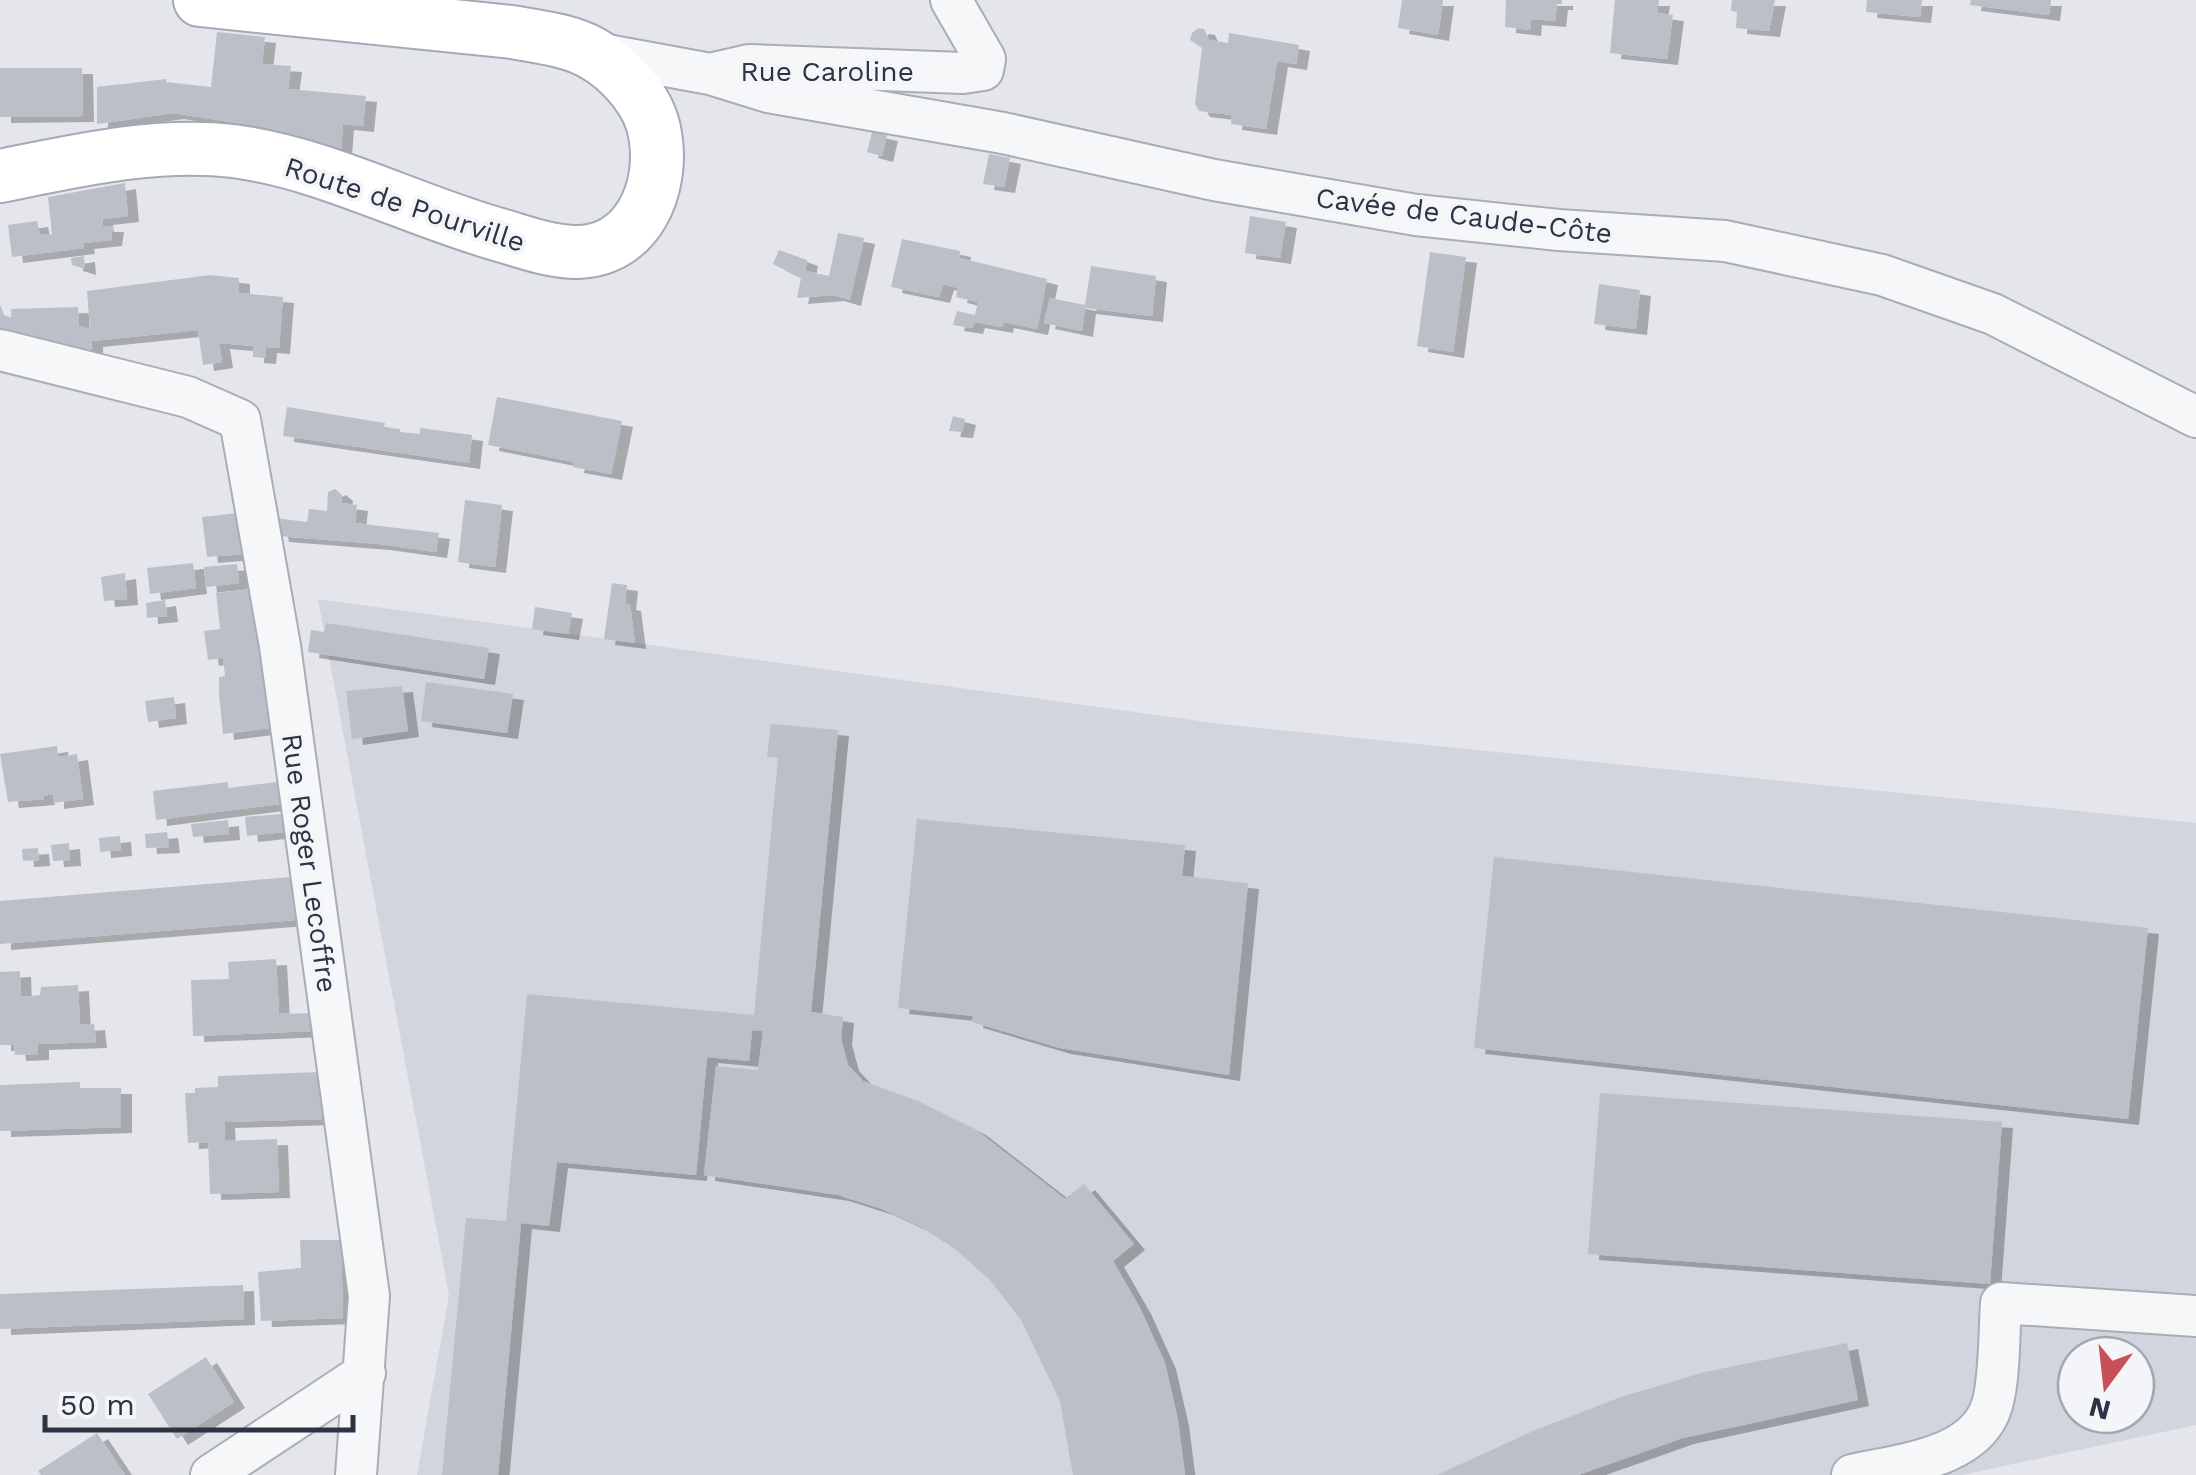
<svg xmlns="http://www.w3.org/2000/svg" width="2196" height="1475" font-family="'Work Sans',sans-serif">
<defs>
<filter id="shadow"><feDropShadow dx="11" dy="6" stdDeviation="0" flood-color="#0004"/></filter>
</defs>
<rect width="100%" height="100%" fill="#e4e6eb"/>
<path fill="#d2d5dd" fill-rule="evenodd" d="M 318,599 L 1221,724 L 2196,823 L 2196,1425 L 1962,1475 L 417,1475 L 449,1295 ZM 2076,1355 L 2136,1355 L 2136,1415 L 2076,1415 Z"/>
<path fill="#bbbfc8" filter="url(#shadow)" d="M 1402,0 L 1443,0 L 1438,35 L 1398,28 Z
M 1506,0 L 1562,0 L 1562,4 L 1557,4 L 1555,21 L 1531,19 L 1530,30 L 1505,27 Z
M 1615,0 L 1659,0 L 1657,13 L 1673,15 L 1667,59 L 1610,53 Z
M 1732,0 L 1775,0 L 1769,31 L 1736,28 L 1737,12 L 1731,11 Z
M 1867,0 L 1922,0 L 1920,17 L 1866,12 Z
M 1971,0 L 2051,0 L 2049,15 L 1970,5 Z
M 1198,28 L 1204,29 L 1209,40 L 1228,43 L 1229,33 L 1299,45 L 1296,64 L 1277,61 L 1266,129 L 1231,124 L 1232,115 L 1199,111 L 1195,104 L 1202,48 L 1190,40 L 1192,33 Z
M 217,32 L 265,37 L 262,64 L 291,66 L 288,89 L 366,96 L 363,126 L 343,124 L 341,149 L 263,127 L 173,113 L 97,124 L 97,87 L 166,79 L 166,82 L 211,87 Z
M 0,68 L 82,68 L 83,116 L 0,117 Z
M 872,132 L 887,135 L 882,156 L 867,152 Z
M 989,154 L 1010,158 L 1004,187 L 983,184 Z
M 125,183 L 128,216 L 102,219 L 103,226 L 113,226 L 111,240 L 83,243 L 84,248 L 12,257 L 8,225 L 37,221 L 40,235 L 52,234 L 48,197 Z
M 1250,216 L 1286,222 L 1280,258 L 1245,253 Z
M 838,233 L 864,238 L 850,300 L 833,295 L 797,298 L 801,278 L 773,264 L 779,250 L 807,260 L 805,271 L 829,276 Z
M 902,239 L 960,251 L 959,258 L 1047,279 L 1037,329 L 1003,322 L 1002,327 L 974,322 L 972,328 L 953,325 L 957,311 L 975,315 L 978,302 L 956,297 L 958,288 L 943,284 L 939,297 L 891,287 Z
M 1430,252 L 1466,257 L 1453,352 L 1417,346 Z
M 84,256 L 85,269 L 72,265 L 71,258 Z
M 1091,266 L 1156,276 L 1152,316 L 1085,308 L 1082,331 L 1044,323 L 1050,298 L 1085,305 Z
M 210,275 L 239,278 L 239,293 L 283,297 L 279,348 L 266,347 L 265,358 L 253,357 L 253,346 L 219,343 L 222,362 L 203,365 L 198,330 L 92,341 L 92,353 L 0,330 L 0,305 L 4,315 L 12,318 L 11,309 L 78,307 L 79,326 L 90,329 L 87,291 Z
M 1599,284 L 1640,290 L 1636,329 L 1594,324 Z
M 497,397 L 622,421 L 611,474 L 573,467 L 574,462 L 488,445 Z
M 287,407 L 385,423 L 384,427 L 400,429 L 400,432 L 420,434 L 420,428 L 472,435 L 469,463 L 283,436 Z
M 953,416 L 965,419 L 962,432 L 949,431 Z
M 335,489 L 342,495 L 341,503 L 357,505 L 355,523 L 439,533 L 436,552 L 379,544 L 278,536 L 275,518 L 307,522 L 309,509 L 327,511 L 328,492 Z
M 465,500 L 502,505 L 495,567 L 458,562 Z
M 247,512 L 241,531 L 243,554 L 207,557 L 202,517 Z
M 193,563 L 196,588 L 150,594 L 147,568 Z
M 237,564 L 239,583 L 206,587 L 204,567 Z
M 125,573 L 127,599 L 104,601 L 101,577 Z
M 612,583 L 627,585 L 625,604 L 630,605 L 635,643 L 604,639 Z
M 253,589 L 270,728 L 223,734 L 219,694 L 219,677 L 225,676 L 223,658 L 208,660 L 204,631 L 220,629 L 216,593 Z
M 165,600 L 167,616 L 147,618 L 146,603 Z
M 535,607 L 572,613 L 568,634 L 532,629 Z
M 326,623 L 489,648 L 484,679 L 308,652 L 311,630 L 324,632 Z
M 426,682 L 513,694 L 507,733 L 421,721 Z
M 402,686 L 408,731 L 352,739 L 346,691 Z
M 174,697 L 176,718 L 148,722 L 145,701 Z
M 771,724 L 838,730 L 811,1012 L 843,1017 L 841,1039 L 848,1065 L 863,1081 L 918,1101 L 975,1129 L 1065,1199 L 1084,1184 L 1134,1244 L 1113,1261 L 1140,1308 L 1165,1363 L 1178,1420 L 1185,1475 L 1073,1475 L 1060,1401 L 1021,1320 L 990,1280 L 955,1249 L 921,1227 L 882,1209 L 838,1195 L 704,1175 L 716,1066 L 758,1070 L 763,1031 L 752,1030 L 749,1061 L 707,1057 L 696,1175 L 557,1162 L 549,1226 L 521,1223 L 498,1475 L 442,1475 L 466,1218 L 506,1221 L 527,994 L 754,1015 L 778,758 L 767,757 Z
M 57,746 L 58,757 L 77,754 L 83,799 L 53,803 L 53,794 L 43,796 L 44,799 L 8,802 L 0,754 Z
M 228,782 L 228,788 L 277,782 L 280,804 L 156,820 L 153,791 Z
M 282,814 L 284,832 L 247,836 L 245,817 Z
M 917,819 L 1185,845 L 1182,876 L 1248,883 L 1229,1075 L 1060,1048 L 972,1022 L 973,1016 L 898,1008 Z
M 228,820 L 229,834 L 193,837 L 191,824 Z
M 167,832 L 169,847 L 146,848 L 145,834 Z
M 120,836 L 121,850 L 100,852 L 99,838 Z
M 69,843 L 70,860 L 53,861 L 51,845 Z
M 38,848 L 39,860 L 23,861 L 22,849 Z
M 1494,857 L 2148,928 L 2128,1119 L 1474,1048 Z
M 291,877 L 295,920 L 0,944 L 0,901 Z
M 276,959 L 279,1014 L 312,1013 L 313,1031 L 193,1036 L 191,980 L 229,979 L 228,962 Z
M 20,971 L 21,997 L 40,995 L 41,987 L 78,985 L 80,1025 L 94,1024 L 96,1042 L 38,1044 L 38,1054 L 15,1055 L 14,1045 L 0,1045 L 0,972 Z
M 320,1072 L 322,1119 L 224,1122 L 225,1141 L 277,1139 L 279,1192 L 210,1194 L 208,1142 L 188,1143 L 185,1093 L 195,1093 L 195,1088 L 218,1087 L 218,1076 Z
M 80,1082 L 80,1088 L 121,1088 L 121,1127 L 0,1131 L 0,1085 Z
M 1600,1093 L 2002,1122 L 1990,1284 L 1588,1254 Z
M 300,1240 L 341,1240 L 343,1318 L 261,1321 L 258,1272 L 301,1268 Z
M 243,1285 L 244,1319 L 0,1329 L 0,1294 Z
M 1847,1343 L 1858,1400 L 1683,1438 L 1578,1475 L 1437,1475 L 1533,1431 L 1621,1397 L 1705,1372 Z
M 206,1357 L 234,1402 L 177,1439 L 148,1394 Z
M 97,1433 L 125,1475 L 41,1475 L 38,1471 Z"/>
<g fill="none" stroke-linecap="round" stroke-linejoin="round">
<g stroke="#a9adb5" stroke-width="44">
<path id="minor" d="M 596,53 L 710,74 L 749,65 L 963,73 L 983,70 L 985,59 L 951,0
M 710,74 L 768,92 L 1003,133 L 1214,180 L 1416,215 L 1559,230 L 1725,241 L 1882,275 L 1993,314 L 2196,417
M 0,350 L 188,397 L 240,420 L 280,646 L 369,1296 L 356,1475
M 211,1475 L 365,1373
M 1852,1475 C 1899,1464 1976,1459 1992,1405 C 2000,1379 1999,1331 2001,1303 L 2196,1316"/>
</g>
<g stroke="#a3aab6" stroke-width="56">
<path id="major" d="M 0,176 C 75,161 155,142 233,151 C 325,163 411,210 500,235 C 524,242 548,251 573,252 C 637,254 665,189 655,134 C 650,102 621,69 592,53 C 569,40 539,37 512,32 L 200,0"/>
</g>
<use href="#minor" stroke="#f6f7f9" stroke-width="40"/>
<use href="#major" stroke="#fff" stroke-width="52"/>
</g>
<g text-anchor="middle" stroke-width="8" stroke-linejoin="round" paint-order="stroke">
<g font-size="28" fill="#2c3343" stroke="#f3f5f8">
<text x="827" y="81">Rue Caroline</text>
<text transform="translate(405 204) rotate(18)" y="10">Route de Pourville</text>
<text transform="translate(1464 215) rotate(7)" y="10">Cavée de Caude-Côte</text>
<text transform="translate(310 863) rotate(82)" y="10">Rue Roger Lecoffre</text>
</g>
</g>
<g transform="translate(2106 1385) rotate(195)"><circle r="48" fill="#f3f5f8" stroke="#a3a7b0" stroke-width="2.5"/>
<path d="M0-8L18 38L0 25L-18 38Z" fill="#c9505b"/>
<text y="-15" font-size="28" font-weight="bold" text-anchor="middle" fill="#2c3343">N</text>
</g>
<path d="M45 1415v15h308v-15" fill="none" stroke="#2c3343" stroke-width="5"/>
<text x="60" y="1415" font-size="30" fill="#2c3343" stroke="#f3f5f8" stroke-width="8" paint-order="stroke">50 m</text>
</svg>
